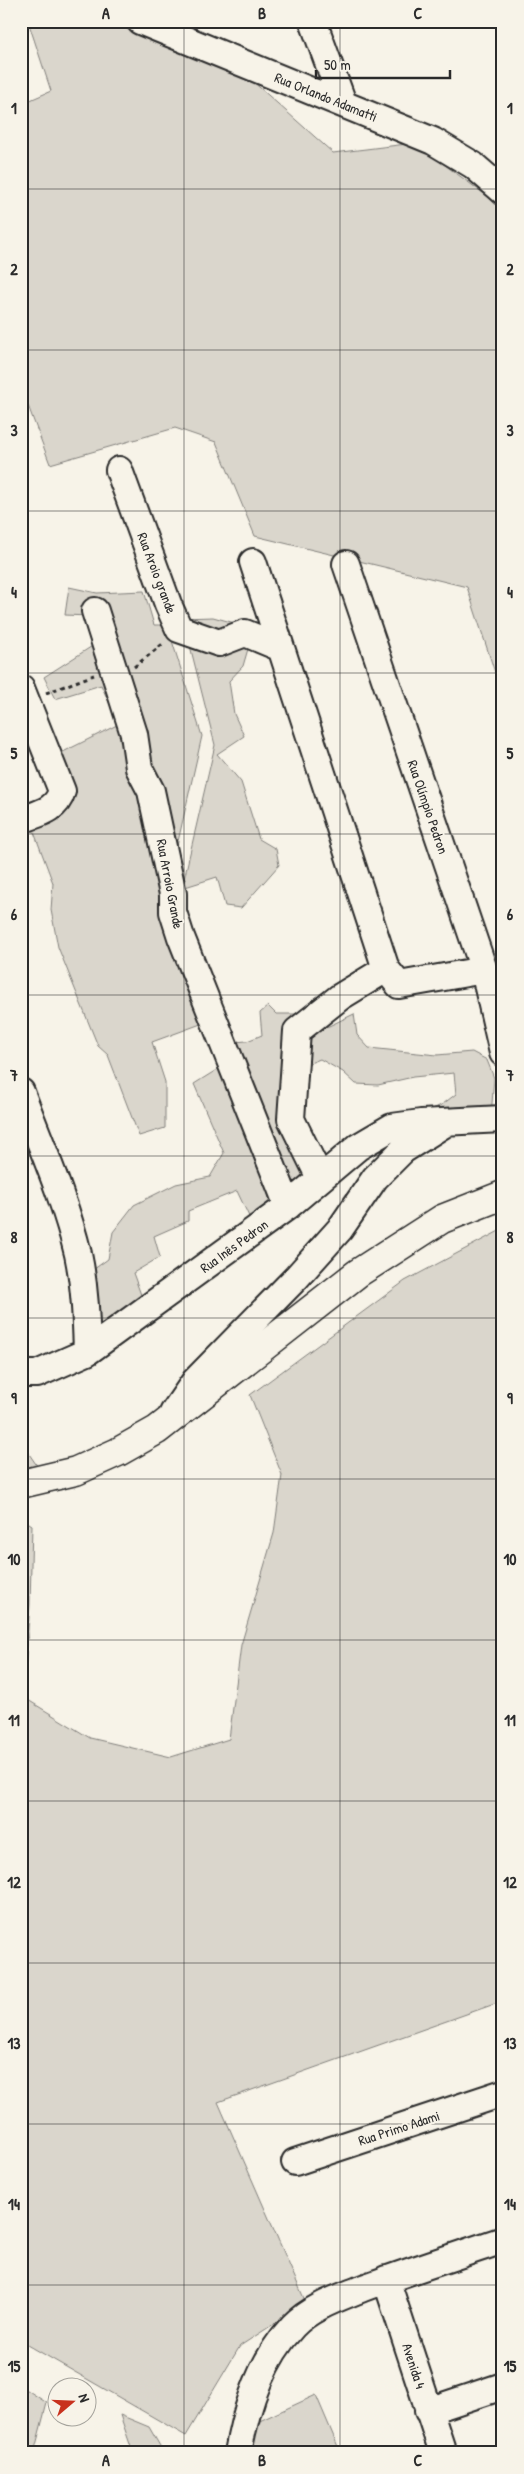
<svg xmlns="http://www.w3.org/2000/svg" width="524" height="2474" font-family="'Patrick Hand',sans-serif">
<rect width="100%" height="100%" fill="#f7f3e8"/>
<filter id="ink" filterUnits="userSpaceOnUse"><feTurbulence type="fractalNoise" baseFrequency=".02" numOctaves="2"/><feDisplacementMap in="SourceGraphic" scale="10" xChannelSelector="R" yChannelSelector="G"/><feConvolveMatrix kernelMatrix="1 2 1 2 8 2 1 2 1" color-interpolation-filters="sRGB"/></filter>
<g filter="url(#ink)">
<path fill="#dad6cc" stroke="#82807c" d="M 28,21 L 107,21 L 250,79 L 333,153 L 415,143 L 487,196 L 503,212 L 503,335 L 498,337 L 503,348 L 503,697 L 467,587 L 255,536 L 216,442 L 175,428 L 50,464 L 21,387 L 21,104 L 51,91 Z
M 69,587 L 97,593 L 144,591 L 154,625 L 167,625 L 202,736 L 162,912 L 209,1021 L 152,1042 L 165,1082 L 165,1128 L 139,1136 L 108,1055 L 98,1046 L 58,947 L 51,910 L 53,883 L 31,824 L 67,808 L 55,756 L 119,724 L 101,685 L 55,699 L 44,677 L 97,643 L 89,616 L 65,615 Z
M 213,617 L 242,625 L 250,642 L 243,666 L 229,681 L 234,714 L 244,736 L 217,754 L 241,782 L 259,839 L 276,849 L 279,865 L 241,908 L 225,906 L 217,877 L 182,888 L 215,745 L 183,618 Z
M 268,1006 L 276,1014 L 302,1014 L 303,1029 L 329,1026 L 354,1014 L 357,1035 L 369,1048 L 437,1055 L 472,1052 L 487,1060 L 494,1078 L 491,1116 L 429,1111 L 443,1104 L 456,1094 L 454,1073 L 413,1077 L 378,1085 L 356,1084 L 343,1072 L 320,1059 L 290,1071 L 312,1160 L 293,1197 L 234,1042 L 247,1041 L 262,1035 L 260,1013 Z
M 226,1064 L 266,1182 L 271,1211 L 252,1223 L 237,1191 L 188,1211 L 188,1221 L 154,1236 L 160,1257 L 133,1273 L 144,1303 L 99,1334 L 90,1272 L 108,1259 L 113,1232 L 134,1205 L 176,1184 L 210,1177 L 224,1153 L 194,1084 Z
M 503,1229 L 503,2001 L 218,2102 L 306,2303 L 240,2346 L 186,2436 L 21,2341 L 21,1518 L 32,1525 L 30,1605 L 23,1697 L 90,1738 L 171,1757 L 229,1739 L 241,1645 L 274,1533 L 282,1475 L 250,1395 L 405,1281 Z
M 21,1442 L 42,1473 L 21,1476 Z
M 21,2386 L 47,2403 L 34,2453 L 21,2453 Z
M 316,2395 L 339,2449 L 328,2453 L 248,2453 L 253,2424 Z
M 120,2415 L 149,2427 L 164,2453 L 133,2453 Z"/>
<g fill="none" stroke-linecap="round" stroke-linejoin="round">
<g stroke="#2b2b2b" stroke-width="30">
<path id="minor" d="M 140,21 L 433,141 L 473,165 L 503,191
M 313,21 L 343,103
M 119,470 L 168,604 L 179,629 L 219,643 L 245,633 L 281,648
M 253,562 L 386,969 L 399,985 L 484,970
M 346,564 L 484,970 L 503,1053
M 95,611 L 134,734 L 139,768 L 151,791 L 173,894 L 173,912 L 181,937 L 288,1206
M 21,688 L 62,791 C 56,811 39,813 21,820
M 21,1092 C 41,1146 65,1199 78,1254 C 85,1287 86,1319 87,1352
M 320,1178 L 291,1119 L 297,1031 L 340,997 L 386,969
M 21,1374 L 37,1374 L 87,1352 L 288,1206 L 358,1147 L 392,1127 L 421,1123 L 503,1119
M 173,1413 L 195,1381 L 296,1278 L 340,1229 L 375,1178 L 403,1150 L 444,1124
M 295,2162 L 503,2093
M 386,2279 L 443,2453
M 428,2411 L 503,2386
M 238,2453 C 246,2407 261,2360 293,2326 C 311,2307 339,2298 363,2288 C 409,2271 456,2256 503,2240"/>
</g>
<g stroke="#2b2b2b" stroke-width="31">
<path id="major" d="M 21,1484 L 76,1471 L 118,1452 L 157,1430 L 358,1273 L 442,1219 L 503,1195"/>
</g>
<path stroke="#2b2b2b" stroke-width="3" stroke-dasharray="4 4" stroke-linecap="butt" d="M 134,667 L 164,643
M 46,693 L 94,675"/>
<use href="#minor" stroke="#f7f3e8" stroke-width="26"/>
<use href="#major" stroke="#f7f3e8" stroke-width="28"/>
</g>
</g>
<path fill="none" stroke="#2b2b2b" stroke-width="1" stroke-opacity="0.55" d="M 184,21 L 184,2453M 340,21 L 340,2453M 21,189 L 503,189M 21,350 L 503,350M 21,511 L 503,511M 21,673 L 503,673M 21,834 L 503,834M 21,995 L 503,995M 21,1156 L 503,1156M 21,1318 L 503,1318M 21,1479 L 503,1479M 21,1640 L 503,1640M 21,1801 L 503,1801M 21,1963 L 503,1963M 21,2124 L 503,2124M 21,2285 L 503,2285"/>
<g text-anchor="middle" stroke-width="4" stroke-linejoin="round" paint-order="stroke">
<g font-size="14" fill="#2b2b2b" stroke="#f7f3e8">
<text transform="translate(326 97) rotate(22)" y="5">Rua Orlando Adamatti</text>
<text transform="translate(157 573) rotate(69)" y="5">Rua Aroio grande</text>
<text transform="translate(428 807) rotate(71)" y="5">Rua Olímpio Pedron</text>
<text transform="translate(170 884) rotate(79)" y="5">Rua Arroio Grande</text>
<text transform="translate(234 1246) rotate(-36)" y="5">Rua Inês Pedron</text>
<text transform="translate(399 2128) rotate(-18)" y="5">Rua Primo Adami</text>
<text transform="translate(414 2366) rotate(72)" y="5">Avenida 4</text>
</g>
</g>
<rect width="524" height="2474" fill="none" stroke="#f7f3e8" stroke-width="55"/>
<g transform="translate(72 2402) rotate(71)"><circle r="24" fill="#f7f3e8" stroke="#a5a39c"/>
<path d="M0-4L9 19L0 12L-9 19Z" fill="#c8321e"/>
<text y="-8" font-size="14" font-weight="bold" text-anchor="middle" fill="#2b2b2b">N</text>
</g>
<path d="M316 70v8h134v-8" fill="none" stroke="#2b2b2b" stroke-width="2.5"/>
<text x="324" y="70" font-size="15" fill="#2b2b2b" stroke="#f7f3e8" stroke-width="4" paint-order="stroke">50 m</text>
<rect x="28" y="28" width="468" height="2418" fill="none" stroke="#2b2b2b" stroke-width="2"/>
<g font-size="16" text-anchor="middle" font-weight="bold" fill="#2b2b2b">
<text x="106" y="19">A</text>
<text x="262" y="19">B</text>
<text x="418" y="19">C</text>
<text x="14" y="114">1</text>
<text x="510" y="114">1</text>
<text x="14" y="275">2</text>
<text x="510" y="275">2</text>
<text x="14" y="436">3</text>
<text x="510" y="436">3</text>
<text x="14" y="598">4</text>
<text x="510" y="598">4</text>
<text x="14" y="759">5</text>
<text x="510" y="759">5</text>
<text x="14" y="920">6</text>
<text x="510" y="920">6</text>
<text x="14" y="1081">7</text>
<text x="510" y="1081">7</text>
<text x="14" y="1243">8</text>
<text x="510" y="1243">8</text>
<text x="14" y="1404">9</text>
<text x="510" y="1404">9</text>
<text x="14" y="1565">10</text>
<text x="510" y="1565">10</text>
<text x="14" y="1726">11</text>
<text x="510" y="1726">11</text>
<text x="14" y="1888">12</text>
<text x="510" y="1888">12</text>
<text x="14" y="2049">13</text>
<text x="510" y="2049">13</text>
<text x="14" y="2210">14</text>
<text x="510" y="2210">14</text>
<text x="14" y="2372">15</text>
<text x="510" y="2372">15</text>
<text x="106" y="2466">A</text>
<text x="262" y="2466">B</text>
<text x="418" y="2466">C</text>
</g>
</svg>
